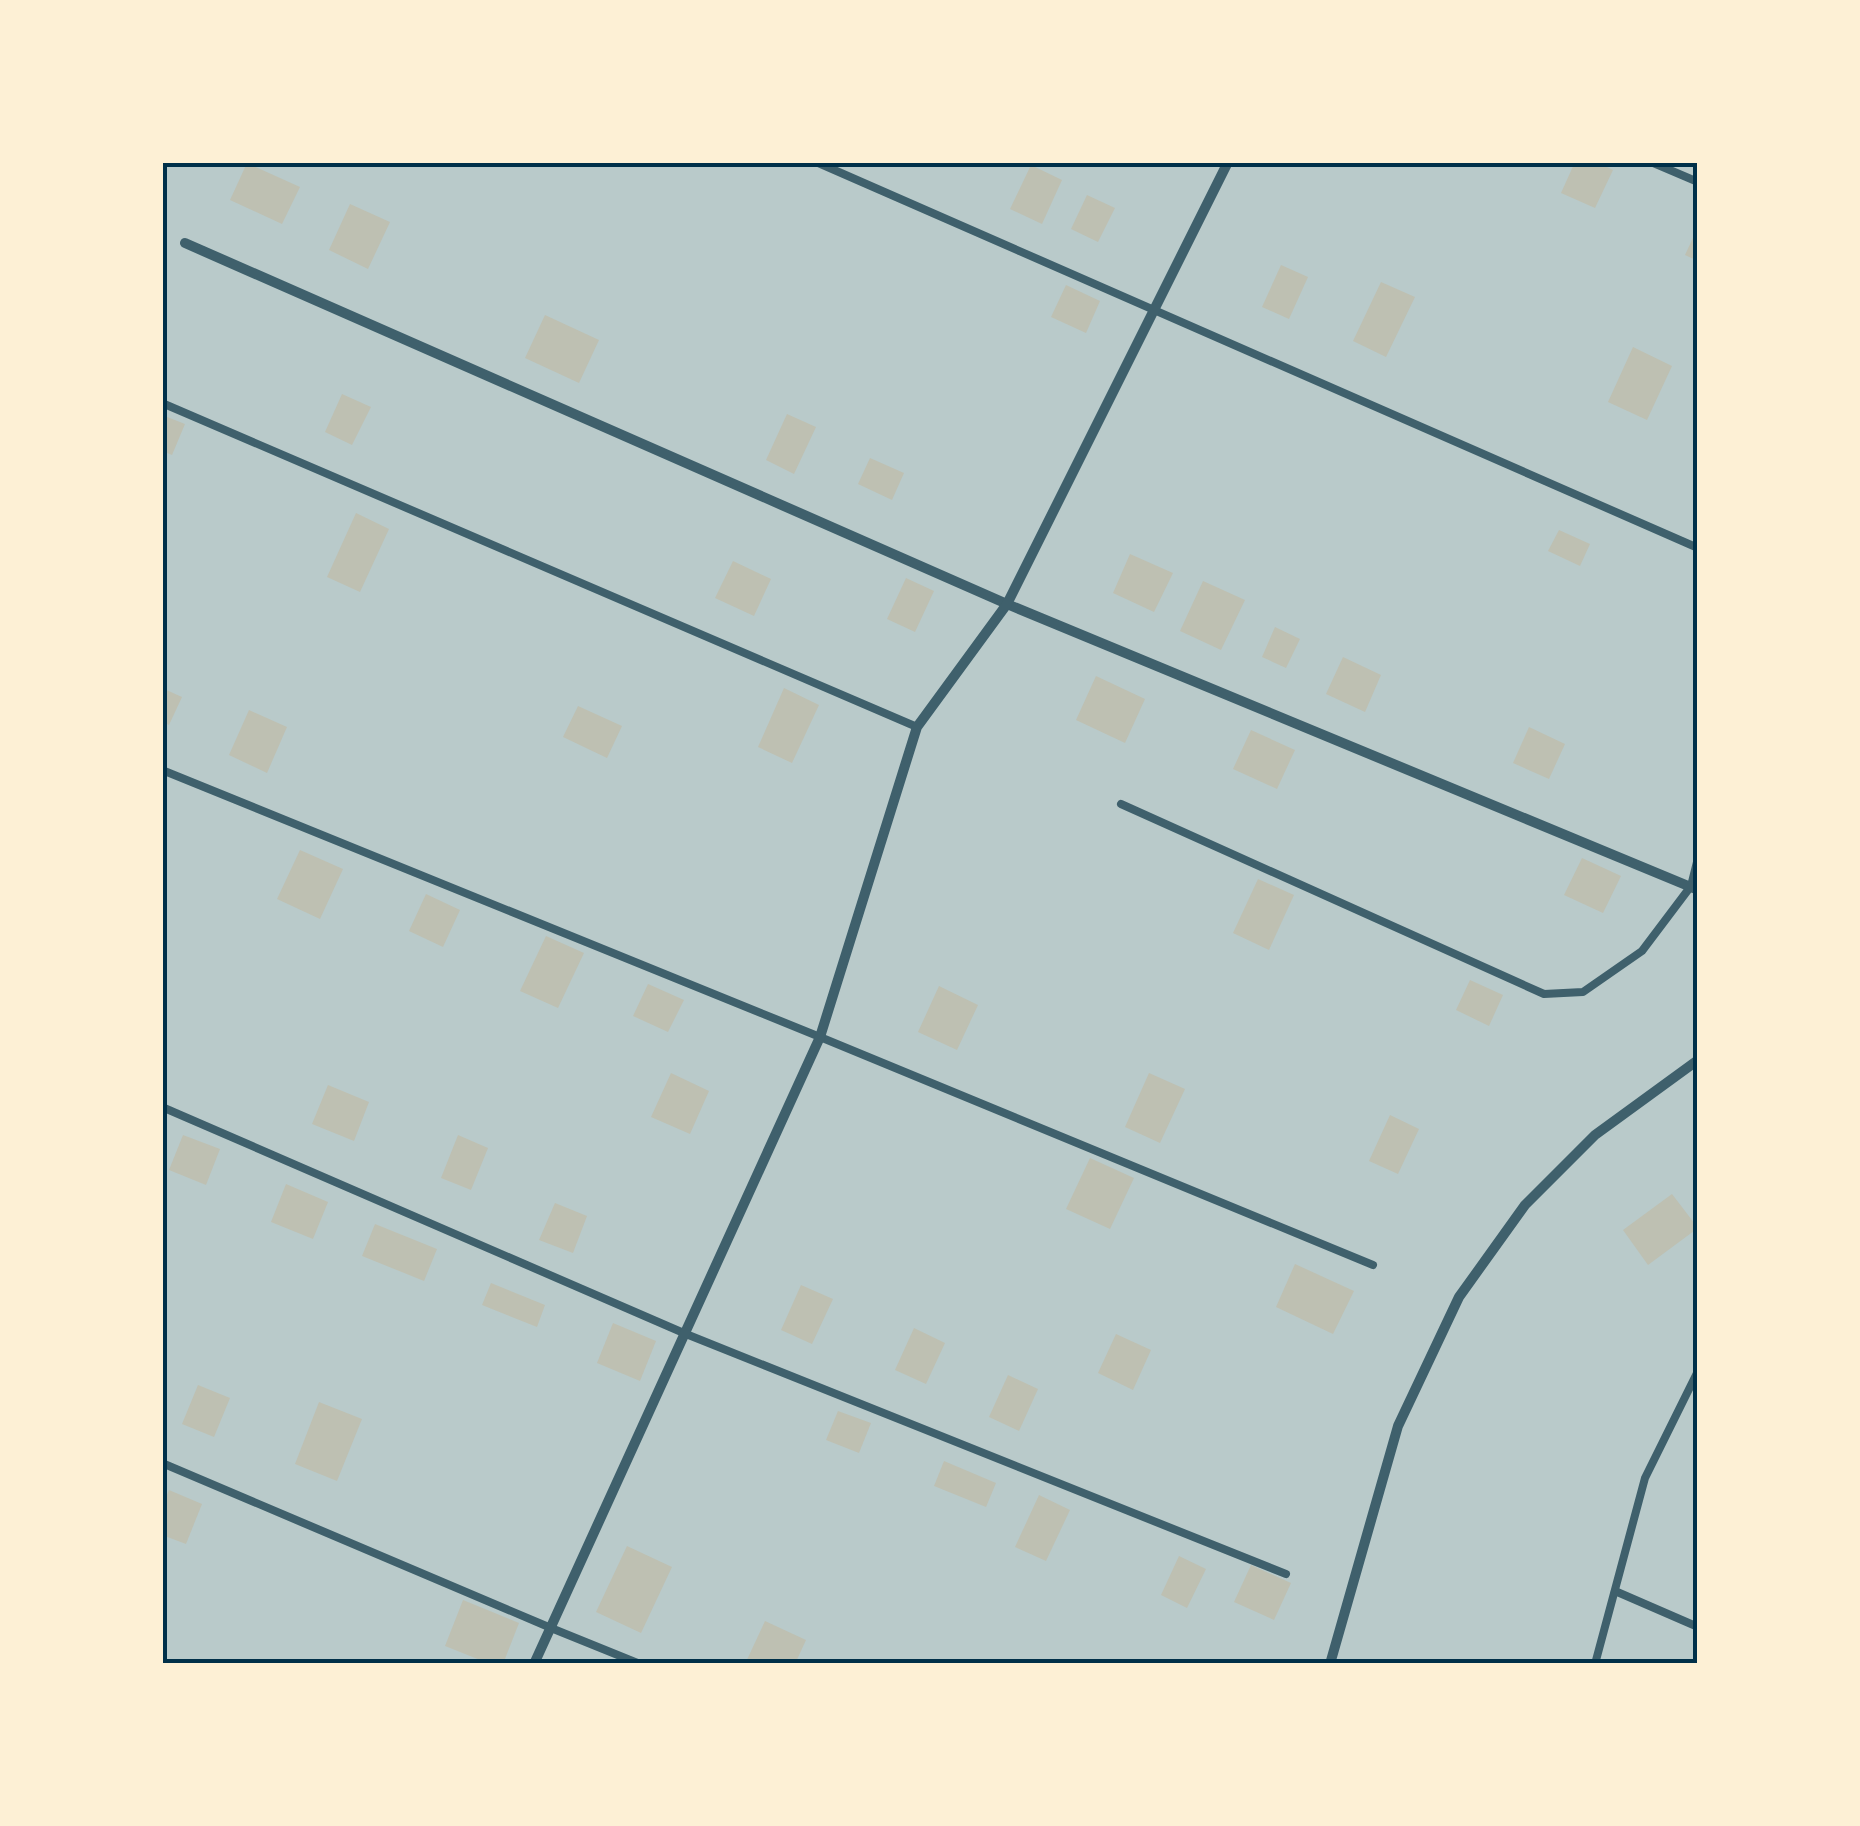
<svg xmlns="http://www.w3.org/2000/svg" width="1860" height="1826" viewBox="0 0 1860 1826" font-family="'Alegreya Sans',sans-serif">
<rect width="100%" height="100%" fill="#fdf0d5"/>
<rect fill="#b9caca" x="163" y="163" width="1534" height="1500"/>
<g fill="#bec0b2">
<path d="M1575 162H1597L1613 170 1595 208 1561 193Z"/>
<path d="M247 163 300 187 282 224 230 200Z"/>
<path d="M1031 165 1062 180 1042 224 1010 209Z"/>
<path d="M1087 195 1115 208 1098 242 1071 229Z"/>
<path d="M350 204 390 222 368 269 329 250Z"/>
<path d="M1698 227V261L1685 255Z"/>
<path d="M1281 265 1308 277 1289 319 1262 307Z"/>
<path d="M1381 282 1415 297 1386 357 1353 341Z"/>
<path d="M1066 285 1100 301 1086 333 1051 317Z"/>
<path d="M545 315 599 340 579 383 525 358Z"/>
<path d="M1633 347 1672 366 1647 420 1608 402Z"/>
<path d="M342 394 371 407 352 445 325 432Z"/>
<path d="M787 414 816 427 794 474 766 460Z"/>
<path d="M162 415 185 424 172 455 162 451Z"/>
<path d="M870 458 904 473 892 500 858 484Z"/>
<path d="M356 513 389 529 360 592 327 577Z"/>
<path d="M1559 530 1590 544 1580 566 1548 551Z"/>
<path d="M1130 554 1173 573 1154 612 1113 593Z"/>
<path d="M733 561 771 579 754 616 715 598Z"/>
<path d="M906 578 934 591 915 632 887 619Z"/>
<path d="M1203 581 1245 600 1221 650 1180 631Z"/>
<path d="M1275 627 1300 639 1286 668 1262 657Z"/>
<path d="M1343 657 1381 675 1365 712 1326 694Z"/>
<path d="M1096 676 1145 699 1125 743 1076 720Z"/>
<path d="M162 688 182 697 169 725 162 722Z"/>
<path d="M784 688 819 705 792 763 758 747Z"/>
<path d="M578 706 622 726 607 758 563 737Z"/>
<path d="M249 710 287 727 267 773 229 755Z"/>
<path d="M1529 727 1565 744 1549 779 1513 763Z"/>
<path d="M1251 730 1295 750 1277 789 1233 769Z"/>
<path d="M300 850 343 869 320 919 277 899Z"/>
<path d="M1582 858 1621 876 1603 913 1564 895Z"/>
<path d="M1258 879 1294 895 1269 950 1233 933Z"/>
<path d="M426 894 460 910 443 947 409 931Z"/>
<path d="M546 936 584 953 558 1008 520 991Z"/>
<path d="M1470 980 1503 995 1489 1026 1456 1010Z"/>
<path d="M648 984 684 1000 668 1032 633 1016Z"/>
<path d="M939 986 978 1005 957 1050 918 1032Z"/>
<path d="M671 1073 709 1091 690 1134 651 1117Z"/>
<path d="M1149 1073 1185 1089 1160 1143 1125 1127Z"/>
<path d="M328 1085 369 1102 354 1141 312 1124Z"/>
<path d="M1390 1115 1419 1129 1398 1174 1369 1161Z"/>
<path d="M183 1135 220 1149 206 1185 169 1170Z"/>
<path d="M458 1135 488 1148 471 1190 441 1178Z"/>
<path d="M1090 1158 1134 1178 1110 1229 1066 1209Z"/>
<path d="M286 1184 328 1202 313 1239 271 1222Z"/>
<path d="M1672 1194 1698 1228 1648 1265 1623 1230Z"/>
<path d="M555 1203 587 1216 573 1253 539 1240Z"/>
<path d="M375 1224 437 1249 424 1281 362 1256Z"/>
<path d="M1295 1264 1354 1291 1333 1334 1276 1307Z"/>
<path d="M491 1283 545 1305 537 1327 482 1305Z"/>
<path d="M801 1285 833 1299 812 1344 781 1330Z"/>
<path d="M613 1323 656 1341 640 1381 597 1363Z"/>
<path d="M914 1328 945 1343 926 1384 895 1370Z"/>
<path d="M1116 1334 1151 1350 1133 1390 1098 1373Z"/>
<path d="M1008 1375 1038 1389 1019 1431 989 1417Z"/>
<path d="M198 1385 230 1398 214 1437 182 1424Z"/>
<path d="M319 1402 362 1419 337 1481 295 1464Z"/>
<path d="M838 1411 871 1423 859 1453 826 1440Z"/>
<path d="M944 1461 996 1483 986 1507 934 1486Z"/>
<path d="M169 1490 202 1504 186 1544 162 1535V1507Z"/>
<path d="M1039 1495 1070 1510 1046 1561 1015 1547Z"/>
<path d="M627 1546 672 1567 641 1633 596 1612Z"/>
<path d="M1179 1556 1206 1569 1187 1608 1161 1595Z"/>
<path d="M1251 1565 1291 1583 1274 1620 1234 1602Z"/>
<path d="M463 1600 519 1623 503 1664H490L445 1646Z"/>
<path d="M765 1621 806 1640 795 1664H745Z"/>
</g>
<g fill="none" stroke-linecap="round" stroke-linejoin="round">
<g stroke="#3f606c" stroke-width="8">
<path d="M816 162 1698 548"/>
<path d="M1651 162 1698 182"/>
<path d="M162 403 917 727"/>
<path d="M162 770 820 1037 1373 1265"/>
<path d="M1121 804 1544 994 1583 992 1642 951 1691 886 1698 858"/>
<path d="M162 1107 686 1334 1286 1574"/>
<path d="M162 1463 551 1628 640 1664"/>
<path d="M1615 1591 1698 1627"/>
<path d="M1595 1664 1645 1478 1698 1371"/>
</g>
<g stroke="#3f606c" stroke-width="10">
<path d="M185 243 1007 604 1698 890"/>
<path d="M534 1664 820 1037 917 727 1007 604 1228 162"/>
<path d="M1330 1664 1398 1426 1459 1297 1525 1205 1595 1135 1698 1060"/>
</g>
</g>
<rect width="1860" height="1826" fill="none" stroke="#fdf0d5" stroke-width="330"/>
<rect x="165" y="165" width="1530" height="1496" fill="none" stroke="#003049" stroke-width="4"/>
</svg>
